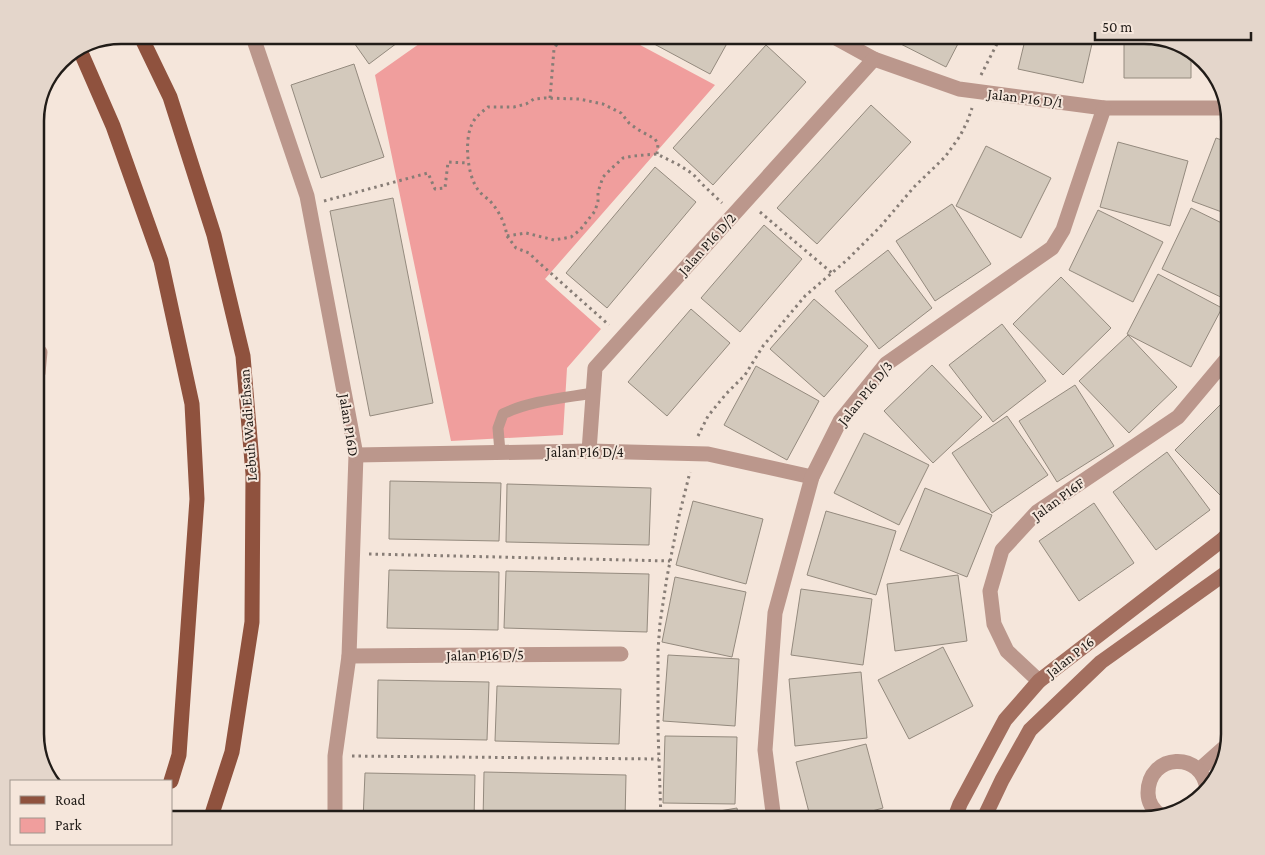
<svg xmlns="http://www.w3.org/2000/svg" width="1265" height="855" viewBox="0 0 1265 855" font-family="'Crimson Pro',serif">
<rect width="100%" height="100%" fill="#f5e6db"/>
<path fill="#f09e9d" d="M627 38 715 85 545 279 601 329 567 368 563 435 451 441 375 75 426 39Z"/>
<g fill="#d3c9bc" stroke="#948a7e">
<path d="M1094 35 1083 83 1018 69 1026 36Z"/>
<path d="M1124 35H1144L1191 49V78H1124Z"/>
<path d="M962 36 946 67 887 37Z"/>
<path d="M643 38H730L710 74Z"/>
<path d="M352 40H401L369 64Z"/>
<path d="M766 45 806 82 713 185 673 148Z"/>
<path d="M354 64 384 157 321 178 291 85Z"/>
<path d="M871 105 911 142 817 244 777 208Z"/>
<path d="M1216 138 1230 143V215L1192 201Z"/>
<path d="M1118 142 1188 161 1170 226 1100 207Z"/>
<path d="M986 146 1051 178 1021 238 956 206Z"/>
<path d="M655 167 696 202 607 308 566 273Z"/>
<path d="M393 198 433 403 370 416 330 211Z"/>
<path d="M952 204 991 264 935 301 896 241Z"/>
<path d="M1191 208 1230 227V293L1227 300 1162 269Z"/>
<path d="M1098 210 1163 242 1133 302 1069 270Z"/>
<path d="M764 225 802 259 740 332 701 298Z"/>
<path d="M888 250 932 308 879 349 835 291Z"/>
<path d="M1158 274 1222 308 1191 367 1127 334Z"/>
<path d="M1061 277 1111 328 1063 375 1013 324Z"/>
<path d="M814 299 868 346 824 397 770 349Z"/>
<path d="M691 309 730 343 667 416 628 382Z"/>
<path d="M1002 324 1046 381 993 422 949 365Z"/>
<path d="M1128 335 1177 387 1129 433 1079 381Z"/>
<path d="M932 365 982 417 933 463 884 411Z"/>
<path d="M756 366 819 401 787 460 724 425Z"/>
<path d="M1075 385 1114 446 1057 482 1019 421Z"/>
<path d="M1222 403 1230 411V497L1226 501 1175 450Z"/>
<path d="M1007 416 1048 475 992 513 952 453Z"/>
<path d="M864 433 929 465 899 525 834 493Z"/>
<path d="M1167 452 1210 510 1156 550 1113 492Z"/>
<path d="M390 481 501 483 499 541 389 539Z"/>
<path d="M507 484 651 488 649 545 506 542Z"/>
<path d="M925 488 992 515 967 577 900 550Z"/>
<path d="M693 501 763 519 746 584 676 565Z"/>
<path d="M1094 503 1134 563 1079 601 1039 541Z"/>
<path d="M826 511 896 531 876 595 807 575Z"/>
<path d="M389 570 499 572 498 630 387 628Z"/>
<path d="M506 571 649 574 647 632 504 628Z"/>
<path d="M958 575 967 641 895 651 887 584Z"/>
<path d="M675 577 746 592 732 657 662 642Z"/>
<path d="M801 589 872 599 863 665 791 655Z"/>
<path d="M943 647 973 706 909 739 878 680Z"/>
<path d="M668 655 739 659 735 726 663 721Z"/>
<path d="M861 672 867 738 795 746 789 679Z"/>
<path d="M378 680 489 682 487 740 377 738Z"/>
<path d="M497 686 621 689 619 744 495 741Z"/>
<path d="M665 736 737 737 735 804 663 803Z"/>
<path d="M866 744 883 808 839 820H811L796 762Z"/>
<path d="M484 772 626 775 625 820H483Z"/>
<path d="M365 773 475 775 474 820H363Z"/>
<path d="M737 808 739 820H666Z"/>
</g>
<g fill="none" stroke-linecap="round" stroke-linejoin="round">
<g stroke="#877d76" stroke-width="3" stroke-dasharray="2.5 4" stroke-linecap="butt">
<path d="M981 75 1001 36"/>
<path d="M550 98 554 49 560 39"/>
<path d="M657 154 658 144 655 139 637 129 629 123 621 113 603 104 579 99 544 98 534 99 526 104 514 107H488C482 112 475 117 472 124 464 140 467 177 479 191 482 195 487 198 490 201 499 211 505 223 507 236L526 233 554 240 571 237 580 230 595 211 598 201V192L603 177 612 168 623 158 633 156 657 154 679 165 693 174 702 184 722 203"/>
<path d="M324 201 428 173 435 189 445 188 448 162 468 163"/>
<path d="M760 212 832 273"/>
<path d="M507 236 516 248 529 253 536 260 609 325"/>
<path d="M698 436 708 416 726 394 745 375 763 346 805 296 847 260 880 227 914 187 945 157 960 136 968 120 972 108"/>
<path d="M369 554 670 561"/>
<path d="M352 756 659 759"/>
<path d="M661 820 658 730V650L660 623 667 577 679 516 690 472"/>
</g>
<g stroke="#bb978c" stroke-width="11">
<path d="M35 342 42 352 40 373 35 383"/>
<path d="M500 452 498 428 503 414C529 401 564 398 593 393"/>
</g>
<g stroke="#bb978c" stroke-width="15">
<path d="M834 37 874 59 959 89 1104 108H1227"/>
<path d="M254 40 307 196 356 455 349 656 335 756V820"/>
<path d="M589 451 595 368 874 59"/>
<path d="M356 455 589 451 708 454 812 477"/>
<path d="M349 656 621 654"/>
<path d="M1039 681 1007 651 994 624 990 591 1002 550 1037 512 1178 417 1230 355"/>
<path d="M1199 770 1227 745"/>
<path d="M1161 816C1153 810 1148 802 1148 793 1148 753 1203 750 1207 790"/>
<path d="M774 820 765 750 775 613 812 477 840 421 886 364 1052 248 1063 230 1104 108"/>
</g>
<g stroke="#a36f5f" stroke-width="15">
<path d="M954 820 960 804 1005 720 1039 681 1222 540 1230 532"/>
<path d="M983 820 1002 780 1030 730 1101 662 1230 570"/>
</g>
<g stroke="#8f523e" stroke-width="15">
<path d="M143 41 170 97 214 235 243 356 253 474 252 622 232 752 210 820"/>
<path d="M79 48 113 126 161 261 192 404 197 499 179 755 171 781"/>
</g>
</g>
<g text-anchor="middle" dominant-baseline="central" stroke-width="4" stroke-linejoin="round" paint-order="stroke">
<g font-size="15" fill="#211c18" stroke="#f5e6db">
<text transform="translate(1025 98) rotate(7)">Jalan P16 D/1</text>
<text transform="translate(707 244) rotate(-48)">Jalan P16 D/2</text>
<text transform="translate(865 393) rotate(-51)">Jalan P16 D/3</text>
<text transform="translate(248 425) rotate(-94)">Lebuh Wadi Ehsan</text>
<text transform="translate(349 425) rotate(81)">Jalan P16D</text>
<text x="585" y="452">Jalan P16 D/4</text>
<text transform="translate(1058 499) rotate(-36)">Jalan P16F</text>
<text transform="translate(485 655) rotate(-1)">Jalan P16 D/5</text>
<text transform="translate(1070 657) rotate(-38)">Jalan P 16</text>
</g>
</g>
<path d="M0 0H1265V855H0ZM121 44H1144A77 77 0 0 1 1221 121V734A77 77 0 0 1 1144 811H121A77 77 0 0 1 44 734V121A77 77 0 0 1 121 44Z" fill="#e4d6cb" fill-rule="evenodd"/>
<path fill="none" stroke="#211c18" stroke-width="2.5" d="M121 44H1144A77 77 0 0 1 1221 121V734A77 77 0 0 1 1144 811H121A77 77 0 0 1 44 734V121A77 77 0 0 1 121 44Z"/>
<rect x="10" y="780" width="162" height="65" fill="#f5e6db" stroke="#a0958d"/>
<rect x="20" y="796" width="25" height="8" fill="#8f523e" stroke="#a0958d"/>
<text x="55" y="805" font-size="15" fill="#211c18">Road</text>
<rect x="20" y="818" width="25" height="15" fill="#f09e9d" stroke="#a0958d"/>
<text x="55" y="830" font-size="15" fill="#211c18">Park</text>
<path d="M1095 32v8h156v-8" fill="none" stroke="#211c18" stroke-width="2.5"/>
<text x="1102" y="32" font-size="15" fill="#211c18" stroke="#f5e6db" stroke-width="4" paint-order="stroke">50 m</text>
</svg>
